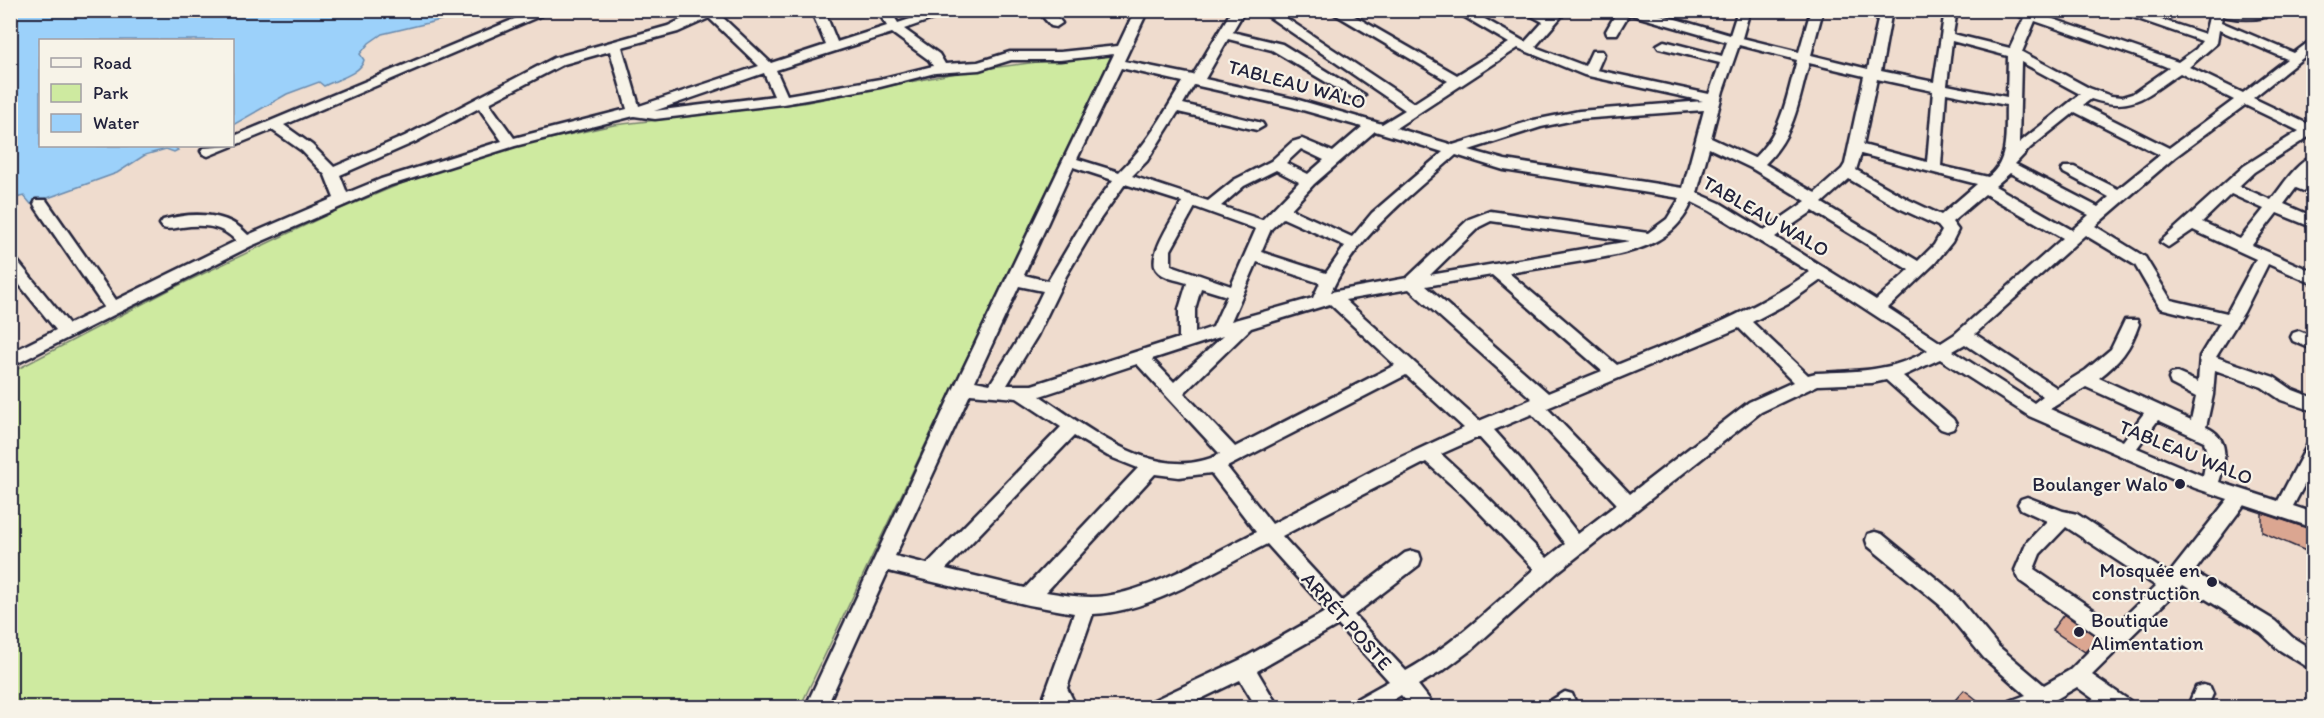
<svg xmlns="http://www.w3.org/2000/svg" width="2324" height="718" viewBox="0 0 2324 718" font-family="Itim,sans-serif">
<rect width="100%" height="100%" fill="#efdcce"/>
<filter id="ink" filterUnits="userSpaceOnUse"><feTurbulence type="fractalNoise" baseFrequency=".0167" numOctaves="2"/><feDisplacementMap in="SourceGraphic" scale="12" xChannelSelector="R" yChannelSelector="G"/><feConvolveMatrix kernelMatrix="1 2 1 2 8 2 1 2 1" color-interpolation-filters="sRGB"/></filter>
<g filter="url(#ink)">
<path fill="#ceeaa0" stroke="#78866e" stroke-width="1.5" d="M1111 56 800 707H11L10 373 173 288 331 213 410 180 517 146 614 125 803 103 961 72 1067 58Z"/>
<path fill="#9cd1fa" stroke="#6b8bae" stroke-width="1.5" d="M11 11H479L382 34 369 43 360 54 364 60C361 74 335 80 324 86L319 82 287 94 233 125 232 40H40V146H174L178 150 174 152 166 149 145 155 117 173 31 204 24 196 11 199Z"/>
<g fill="#dba691" stroke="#22223b" stroke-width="1.5">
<path d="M2262 513 2313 530V554L2262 532Z"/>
<path d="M2064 614 2098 638 2085 652 2052 630Z"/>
<path d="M1964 690 1971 695 1987 708H1948Z"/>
</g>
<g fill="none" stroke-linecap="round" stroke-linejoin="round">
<g stroke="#22223b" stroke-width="5">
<g id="street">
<path d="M536 10H554L284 125 312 145 334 167 405 136 554 58 668 26 701 10H723L719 14 771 63 826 45 811 10H824L837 42 887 26 877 10H890L898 23 938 10H959L904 29 939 54 945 64 978 62 1010 52H1060L1118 46 1135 10H1148L1124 61 1193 75 1232 10H1245L1232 32 1282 44 1365 95 1358 99 1353 98 1272 50 1228 39 1205 79 1295 99 1382 124 1405 110 1259 10H1274L1414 103 1448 81 1328 10H1344L1457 75 1509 43 1453 10H1469L1525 42 1543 22 1521 10H1539L1549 15 1554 10H1567L1535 47 1585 66 1592 51H1602L1604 54 1597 70 1709 94 1720 63 1659 48 1657 45 1664 41 1722 56 1727 42 1629 14 1617 34H1607L1606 31 1618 10H1645L1730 35 1738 10H1750L1742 38 1799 52 1811 10H1823L1811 55 1868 69 1880 10H1892L1881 71 1934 82 1945 10H1957L1953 34 2010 48 2024 18 2007 10H2027L2178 62 2196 49 2202 41 2112 10H2132L2205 34 2210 13 2206 10H2270L2265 17C2251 20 2236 19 2222 16L2221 22 2294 53 2314 38V49L2253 98 2314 127V137L2310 136 2254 172 2239 186 2271 200C2282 187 2296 162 2314 156V170L2304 180 2314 184V195L2296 188 2284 204 2314 217V228L2277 213 2252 245 2314 272V284L2268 264 2244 312 2216 357 2274 377 2293 390 2314 398V411L2281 400 2262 387 2215 370 2213 395 2206 427C2230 437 2226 461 2219 482L2278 501 2308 444 2314 442V467L2293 506 2314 513V528L2244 505 2194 572 2275 621 2292 637 2314 651V671L2278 649 2261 633 2183 585 2092 675 2130 701 2133 708H2106L2077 687 2041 708H2007L2010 701 2026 695 1984 658 1940 605 1868 546 1866 540 1868 534 1875 532 1882 534 1954 593 1998 646 2044 685 2070 670 2102 638 2020 581 2015 570 2027 542 2047 521 2021 509 2018 504 2021 499 2027 497 2063 511 2077 514 2169 574 2228 499 2195 488 2029 416 1940 359 1903 376 1953 419 1956 424 1953 429 1947 431 1941 429 1886 380 1872 383 1818 385 1761 412 1559 571 1472 649 1444 670 1418 685 1436 708H1412L1401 695 1380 708H1350L1353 701 1389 681 1338 625 1257 671 1279 708H1257L1240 680 1182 708H1149L1152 701 1244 658 1327 611 1267 544C1214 570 1153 612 1093 614L1067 688 1077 708H1040L1074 613 1029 605 888 571 826 708H805L955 386 1114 54 1060 60H1011L979 70 935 73 880 87 783 104 655 119 634 116 515 146 391 185 251 246 10 367V353L56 330 10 273V257L15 258 69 324 104 307 36 208 34 204 36 200H46L116 300 236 241C222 225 202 224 182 227 175 228 169 230 163 228L160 224 163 220C191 212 227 211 248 235L334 198 325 175 302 151 272 130 208 156 203 154 201 151 203 148 232 146V137ZM709 18 759 66 639 106 622 47 678 32ZM2035 21 2162 65 2169 68 2132 94 2122 97 2111 96 2089 88 2022 52ZM2219 30 2287 59 2243 93 2189 67 2217 43ZM892 33 929 60 933 66 880 79 787 95 776 70ZM1952 41 2008 56 2007 97 1947 85ZM1739 45 1797 60C1786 98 1783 130 1754 158L1711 138 1723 91ZM1518 48 1584 75 1703 101 1579 111 1534 120 1453 145 1396 128ZM610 51 627 109 514 138 489 103 564 64ZM2021 62 2080 94 2019 143ZM1809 63 1864 76 1845 164 1842 169 1815 193 1765 164C1795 134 1798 103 1809 63ZM1121 68 1183 82C1164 113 1147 145 1119 172L1077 159ZM764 73 774 96 654 111 660 109ZM2180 73 2234 100 2169 148 2083 105 2091 99C2133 113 2147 95 2180 73ZM1877 79 1933 91 1927 162 1863 145ZM1194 85 1292 107 1362 127 1333 152 1302 139 1292 142 1271 161 1234 180 1208 201 1132 176 1147 161 1178 112 1257 130 1264 126 1262 123 1183 104ZM1946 93 2006 105C2005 131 2010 161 1988 177L1941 166ZM2245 105 2299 131 2244 166 2160 242 2168 247 2193 230 2256 259 2227 313 2171 300 2145 257 2095 226 2175 157ZM479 108 502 141 381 179 347 193 340 175 415 142ZM1704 110 1683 188 1505 160 1469 150 1541 127 1579 119ZM2075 112 2160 155 2118 189 2074 167H2064L2062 170 2064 173 2109 197 2098 207 2015 164 2030 148ZM1375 131 1443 152 1372 213 1352 237 1291 209 1314 184ZM1709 148 1751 168 1806 201 1764 230 1720 203 1697 193ZM1301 149 1324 160 1308 174 1286 163ZM1861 154 1977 184 1941 215 1909 200 1856 170ZM1456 155 1504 170 1680 198 1667 219 1648 233 1490 211 1469 219 1407 278 1331 292C1357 235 1410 196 1456 155ZM1073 167 1113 180 1087 215 1048 281 1024 275ZM1276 170 1299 182 1262 220 1221 206 1244 186ZM2010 173 2089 215 2072 230 1995 186ZM1849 179 1899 208 1938 226 1942 231 1934 245 1918 261 1822 203ZM1125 184 1182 202C1175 216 1146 256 1157 270 1163 278 1178 280 1187 283L1179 309V338L1032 385H1007L1037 336 1066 276 1098 222ZM1985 194 2063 238 1955 334 1941 343 1888 308 1935 263 1952 242 1958 230 1952 222ZM2231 194 2264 209 2240 239 2202 222ZM1692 202 1710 211 1810 272C1750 314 1684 338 1617 365L1509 273C1534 269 1558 265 1583 261 1627 253 1672 248 1692 202ZM1195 207 1256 229 1231 286 1171 265V250ZM1813 211 1909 270 1876 300 1775 237ZM1283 218 1345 246 1326 273 1261 252 1271 229ZM1491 221 1630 241 1430 275 1479 227ZM2085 235 2135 265 2160 308 2220 323 2200 356 2198 382 2177 373 2171 374 2169 379 2171 384 2196 397 2191 420 2099 378C2119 363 2131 348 2139 324L2137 320H2125L2111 349 2086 370 2057 388 1975 334ZM1257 262 1320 283 1313 298 1231 321ZM1492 275 1602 371 1548 393 1426 286ZM1821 280 1928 350C1893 372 1856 371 1816 373L1808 375 1752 322 1790 302ZM1019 286 1043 291 1024 330 990 384 975 381ZM1201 288 1227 296 1213 327 1195 333V309ZM1409 289 1532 399 1479 421 1345 300ZM1330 304 1395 365 1235 447 1184 393 1251 328ZM1739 328 1793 382 1749 402 1630 494 1547 408ZM1223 336 1174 382 1152 359ZM1965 344 2043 396 2034 403 2031 401 1953 351ZM1137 364 1220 454C1158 486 1089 428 1040 396ZM1406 375 1464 428 1376 469 1272 524 1227 467ZM2086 387 2144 413 2123 441 2050 409ZM970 394 1017 398 1061 427 927 564 895 556ZM1532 414 1617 504 1578 534 1521 460 1494 430ZM2158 420 2204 441 2207 454 2203 476 2137 448ZM1074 436 1108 456 1138 468 1025 588 946 569ZM1479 437 1509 470 1565 544 1547 558 1476 486 1441 454ZM1426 462 1464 496 1534 569C1493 606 1454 644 1406 671L1354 615 1419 565 1421 559 1419 553 1412 551 1405 553 1342 601 1282 536ZM1211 473 1256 532C1209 555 1159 588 1106 596 1086 599 1066 595 1046 592L1155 474 1179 477ZM2066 527 2156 586 2116 625 2034 569 2040 554Z"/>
<path d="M1037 10H1051L1062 23 1056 27 1051 26Z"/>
<path d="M2299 331 2314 337V350L2293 341 2291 337 2293 333Z"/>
<path d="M2203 685 2210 687 2213 694 2207 708H2187L2196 687Z"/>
<path d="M1565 692 1572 694 1575 701 1572 708H1547L1550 701Z"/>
</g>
</g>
<use href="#street" fill="#f7f3e8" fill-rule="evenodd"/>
</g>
</g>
<g fill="#22223b" stroke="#f7f3e8" stroke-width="2">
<circle cx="2180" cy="484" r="6"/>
<circle cx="2212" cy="582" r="6"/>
<circle cx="2079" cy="632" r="6"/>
</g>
<g text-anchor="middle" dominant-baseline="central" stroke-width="4.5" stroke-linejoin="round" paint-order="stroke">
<g font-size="20" fill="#22223b" stroke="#f7f3e8">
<text transform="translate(1297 84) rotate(15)">TABLEAU WALO</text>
<text transform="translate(1766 216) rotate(30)">TABLEAU WALO</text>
<text transform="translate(2186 452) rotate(22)">TABLEAU WALO</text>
<text transform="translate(1347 621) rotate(48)">ARRÉT POSTE</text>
</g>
<g font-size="20" fill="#22223b" stroke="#f7f3e8" text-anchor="end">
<text x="2168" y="484">Boulanger Walo</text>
<text x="2200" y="570">Mosquée en<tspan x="2200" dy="23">construction</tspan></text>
<text x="2091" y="620" text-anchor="start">Boutique<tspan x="2091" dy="23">Alimentation</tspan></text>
</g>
</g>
<rect width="2324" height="718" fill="none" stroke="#f7f3e8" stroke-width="36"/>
<rect x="18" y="18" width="2288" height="682" fill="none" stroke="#22223b" stroke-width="2" filter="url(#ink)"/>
<rect x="39" y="39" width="195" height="108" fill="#f7f3e8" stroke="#a29fa3" stroke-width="1.5"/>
<rect x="51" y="58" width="30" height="9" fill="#f7f3e8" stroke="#a29fa3" stroke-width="1.5"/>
<text x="93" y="69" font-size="18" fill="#22223b">Road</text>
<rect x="51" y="84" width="30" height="18" fill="#ceeaa0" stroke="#a29fa3" stroke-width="1.5"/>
<text x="93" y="99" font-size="18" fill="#22223b">Park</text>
<rect x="51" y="114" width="30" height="18" fill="#9cd1fa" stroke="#a29fa3" stroke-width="1.5"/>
<text x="93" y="129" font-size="18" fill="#22223b">Water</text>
</svg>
